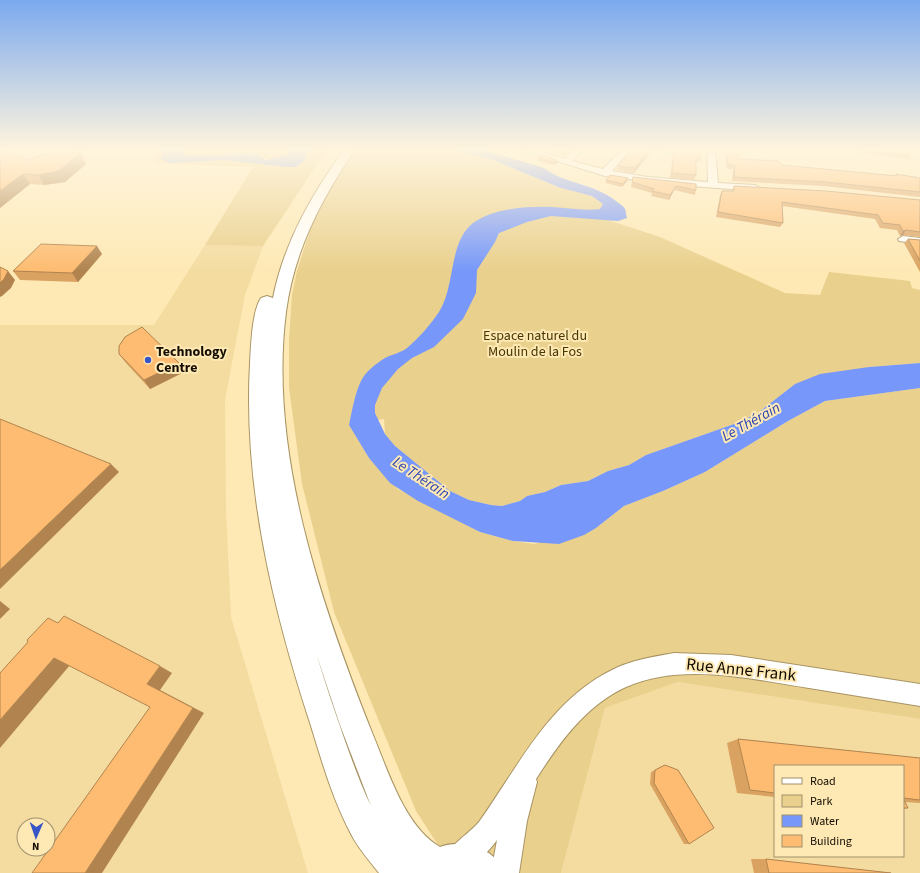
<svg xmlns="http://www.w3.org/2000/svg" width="920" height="873" viewBox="0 0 920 873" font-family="'Source Sans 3',sans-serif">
<rect width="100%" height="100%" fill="#fee9b5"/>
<g fill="#f4dca1" fill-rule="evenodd">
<path d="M205 245 263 246 245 295 225 400 226 510 231 617 308 873H0V325H154ZM24 825H48V849H24Z"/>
<path d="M678 682 920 719V873H561L605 708ZM775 766H903V856H775Z"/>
</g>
<g fill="#ead08d">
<path d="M155 148H162L163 154 169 163 225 160 287 167 299 165 306 159 305 153 315 148H331L314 169 263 246 205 245 253 167 157 163Z"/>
<path d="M187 148H289V152C281 157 272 160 262 159L260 156 246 154 187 156 184 153Z"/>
<path d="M357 148H448L493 160 561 188 592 196 603 204 600 209 591 210 608 220 660 237 785 293 820 295 829 272 910 281 912 288 920 290V363L869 367 795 384 758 413 737 423 646 455 629 465 608 471 588 481 561 485 545 492 527 496 520 501 502 506 491 505 469 500 450 491 395 446 385 434 384 419 349 424 369 458 398 489 480 532 513 541 534 544 596 528 624 506 663 491 705 472 788 421 825 401 920 388V719L678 682 605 708 561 873H456L416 811 334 612 302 484 289 388V339L292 295 297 271 313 221 335 178Z"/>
</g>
<g fill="#7798fa">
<path d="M162 148H187L184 153 187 156 246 154 258 155 265 160 279 157 288 154 289 148H315L305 153 306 159 296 167H287L225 160 169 163 160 158 164 153Z"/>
<path d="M448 148H477L544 168C565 184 593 183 616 201 618 203 624 206 625 209 626 211 626 216 627 218L618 221 551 216 527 222 499 233 495 242 477 270 476 293 463 319 434 347 412 358 398 369 382 388 375 405V413L385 434 395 446 450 491 469 500 491 505 502 506 520 501 527 496 545 492 561 485 588 481 608 471 629 465 646 455 737 423 758 413 795 384 820 374 869 367 920 363V388L825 401 788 421 705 472 663 491 624 506 596 528 584 535 559 544 513 541 480 532 418 501 390 483 369 458 349 425C352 411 355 393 361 381 365 372 377 363 385 358 392 354 401 353 407 348 418 339 431 324 439 312 456 285 448 243 473 223 493 208 528 206 552 207 568 208 584 211 600 209L603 204 592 196 561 188 493 160Z"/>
</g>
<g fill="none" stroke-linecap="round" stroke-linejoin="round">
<g stroke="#a89463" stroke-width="2">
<g id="minor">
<path d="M515 148H530L564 159 576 148H585L572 161 603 169 623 148H632L612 171 648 177 708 182 707 148H715L718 183 755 185 760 188 755 191 666 184 605 176Z"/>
<path d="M655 148H671L675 151 671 154Z"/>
<path d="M903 236 920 238V244L899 241 898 239Z"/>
<path d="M674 653 731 655 920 684V706C883 700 846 694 809 688 751 679 682 662 626 687 586 705 559 743 536 779L537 782 527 821 519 873H491L497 840C488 853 474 865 459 871L449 868 446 858C452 842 468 835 479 822 518 767 549 701 612 670 631 660 653 657 674 653Z"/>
</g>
</g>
<g stroke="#a89463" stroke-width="2">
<path id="major" d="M345 148H356C321 199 294 251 286 312 268 452 322 607 373 735 388 771 405 827 440 847 457 840 486 845 497 861 499 865 501 869 502 873H379C369 860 358 848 351 834 333 800 322 762 311 726 273 610 243 486 250 363 251 346 252 311 261 298L267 296 273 298C284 242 312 194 345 148ZM316 653 340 725 371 806C361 786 353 763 345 741 335 712 325 683 316 653Z"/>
</g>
<use href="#minor" fill="#fff" fill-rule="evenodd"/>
<use href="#major" fill="#fff" fill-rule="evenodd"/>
</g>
<g fill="#daa261">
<path d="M82 148 83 159 86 164 65 182 44 185 30 184 0 208V152L27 160 55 153Z"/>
<path d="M550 148H573L564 156 550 152Z"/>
<path d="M633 148H654L634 173 617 170 618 166Z"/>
<path d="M674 148H701V157L699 162 696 161V175L694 180 670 178 673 155 675 149Z"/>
<path d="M724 148H737L739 159 782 165 895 176 896 174 920 178V197L824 186 732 181 733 169H727Z"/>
<path d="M856 148H906L910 156 908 159 860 153Z"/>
<path d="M538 158 557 163 554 165 538 161Z"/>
<path d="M633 177 696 190 695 195 674 190 669 200 651 196 652 193 631 187Z"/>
<path d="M628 178 627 181 622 187 606 183V180Z"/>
<path d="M734 186 920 200V237L903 235 900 236 897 230 880 228 875 219 782 206 783 223 780 227 716 217 720 195 722 191H732Z"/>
<path d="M908 239 920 240V272L904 243Z"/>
<path d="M102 254 78 282 20 280 13 271Z"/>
<path d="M119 354 184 372 150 389 126 363Z"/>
<path d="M738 739 920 758V803L905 802 908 808 903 809V766H775V797L737 793 727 743Z"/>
<path d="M665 765 689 844H684L650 784 651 772Z"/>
<path d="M751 859H766L891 873H754Z"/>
</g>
<g fill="#b1844f">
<path d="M77 148H82L83 159 86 164 65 182 44 185 38 175 78 153Z"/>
<path d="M568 148H573L564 156 565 151Z"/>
<path d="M652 148H654L634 173 635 168Z"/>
<path d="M557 160V163L554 165V162Z"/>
<path d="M23 174 30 184 0 208V191Z"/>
<path d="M628 178 627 181 622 187 623 184Z"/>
<path d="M676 186 669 200 670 195Z"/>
<path d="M906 230 903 235 900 236 903 231Z"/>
<path d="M97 246 102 254 78 282 72 273Z"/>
<path d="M8 271 15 280 11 288 2 296 0 297V283Z"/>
<path d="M179 363 184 372 150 389 144 380Z"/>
<path d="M111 464 119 472 0 589V570Z"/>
<path d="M0 601 10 609 0 619Z"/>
<path d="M54 658 70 665 0 748V720Z"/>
<path d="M160 666 172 673 160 690 204 713 102 873H85L193 708 147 684Z"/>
</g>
<g fill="#fdbc71" stroke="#b1844f">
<path d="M61 148H77L78 153H80L59 171 38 175 23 174 0 191V152L6 151 20 154 27 160 44 154 55 153Z"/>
<path d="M556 148H568L565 151Z"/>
<path d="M633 148H652L635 168 618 166Z"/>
<path d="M676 148H701V157H696V175L672 173 674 150Z"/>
<path d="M726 148H737L739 159 779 161 782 165 897 176 896 174 920 178V192L826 182 734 177 735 165 728 164Z"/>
<path d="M861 148H906L910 156 862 150Z"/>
<path d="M542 155 557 160 554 162 538 158Z"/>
<path d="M610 175 628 178 623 184 606 180Z"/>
<path d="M633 177 696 184V190L676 186 670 195 652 191 654 189 632 182Z"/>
<path d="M734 186 826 191 920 200V232L906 230 903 231 900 225 883 223 878 215 782 202 783 223 718 212 722 191H734Z"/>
<path d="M908 239 920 240V261Z"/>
<path d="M41 244 97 246 72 273 13 271Z"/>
<path d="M0 267 8 271 4 279 0 283Z"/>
<path d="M142 327 179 363 144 380 119 354V346L125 337Z"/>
<path d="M0 419 111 464 0 570Z"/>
<path d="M64 616 160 666 147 684 193 708 85 873H32L150 707 54 658 0 720V673L28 642 27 640 48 618 58 623Z"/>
<path d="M738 739 920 758V800L903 798 908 808H903V766H775V793L750 790Z"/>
<path d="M665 765 678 770 714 828 689 844 654 783 655 770Z"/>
<path d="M766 859 891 873H769Z"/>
</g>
<linearGradient id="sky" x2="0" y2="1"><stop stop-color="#7ba9ef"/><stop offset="0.55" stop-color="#fff5de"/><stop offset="1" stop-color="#fff5de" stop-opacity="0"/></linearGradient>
<rect width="920" height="271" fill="url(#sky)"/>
<circle fill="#3855c7" stroke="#fee9b5" stroke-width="1.5" cx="148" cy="360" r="4"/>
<g text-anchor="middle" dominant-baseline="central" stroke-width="4" stroke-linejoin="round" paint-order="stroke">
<g font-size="14" fill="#473600" stroke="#fee9b5">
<text x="535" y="336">Espace naturel du<tspan x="535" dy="16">Moulin de la Fos</tspan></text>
</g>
<g font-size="14" font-weight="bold" fill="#130c00" stroke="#fee9b5" text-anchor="start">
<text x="156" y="352">Technology<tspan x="156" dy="16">Centre</tspan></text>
</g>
<g font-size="15" font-style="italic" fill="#2c44b3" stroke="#fee9b5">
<text transform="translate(751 422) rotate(-29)">Le Thérain</text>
<text transform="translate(421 478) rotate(33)">Le Thérain</text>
</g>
<g font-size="17" fill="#130c00" stroke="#fee9b5">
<text transform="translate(741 670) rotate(6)">Rue Anne Frank</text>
</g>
</g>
<rect x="774" y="765" width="130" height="92" fill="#fee9b5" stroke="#a0916d"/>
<rect x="782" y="778" width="20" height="6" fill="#ffffff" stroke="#a0916d"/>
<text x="810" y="785" font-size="12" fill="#130c00">Road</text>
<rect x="782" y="795" width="20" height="12" fill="#ead08d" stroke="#a0916d"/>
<text x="810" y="805" font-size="12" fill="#130c00">Park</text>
<rect x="782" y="815" width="20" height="12" fill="#7798fa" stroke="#a0916d"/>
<text x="810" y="825" font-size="12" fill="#130c00">Water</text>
<rect x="782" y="835" width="20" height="12" fill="#fdbc71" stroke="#a0916d"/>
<text x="810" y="845" font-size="12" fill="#130c00">Building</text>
<g transform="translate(36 837) rotate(182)"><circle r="19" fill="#fee9b5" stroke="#a0916d"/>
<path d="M0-3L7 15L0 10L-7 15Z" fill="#3855c7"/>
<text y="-6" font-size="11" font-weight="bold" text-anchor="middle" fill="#130c00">N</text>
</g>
</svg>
